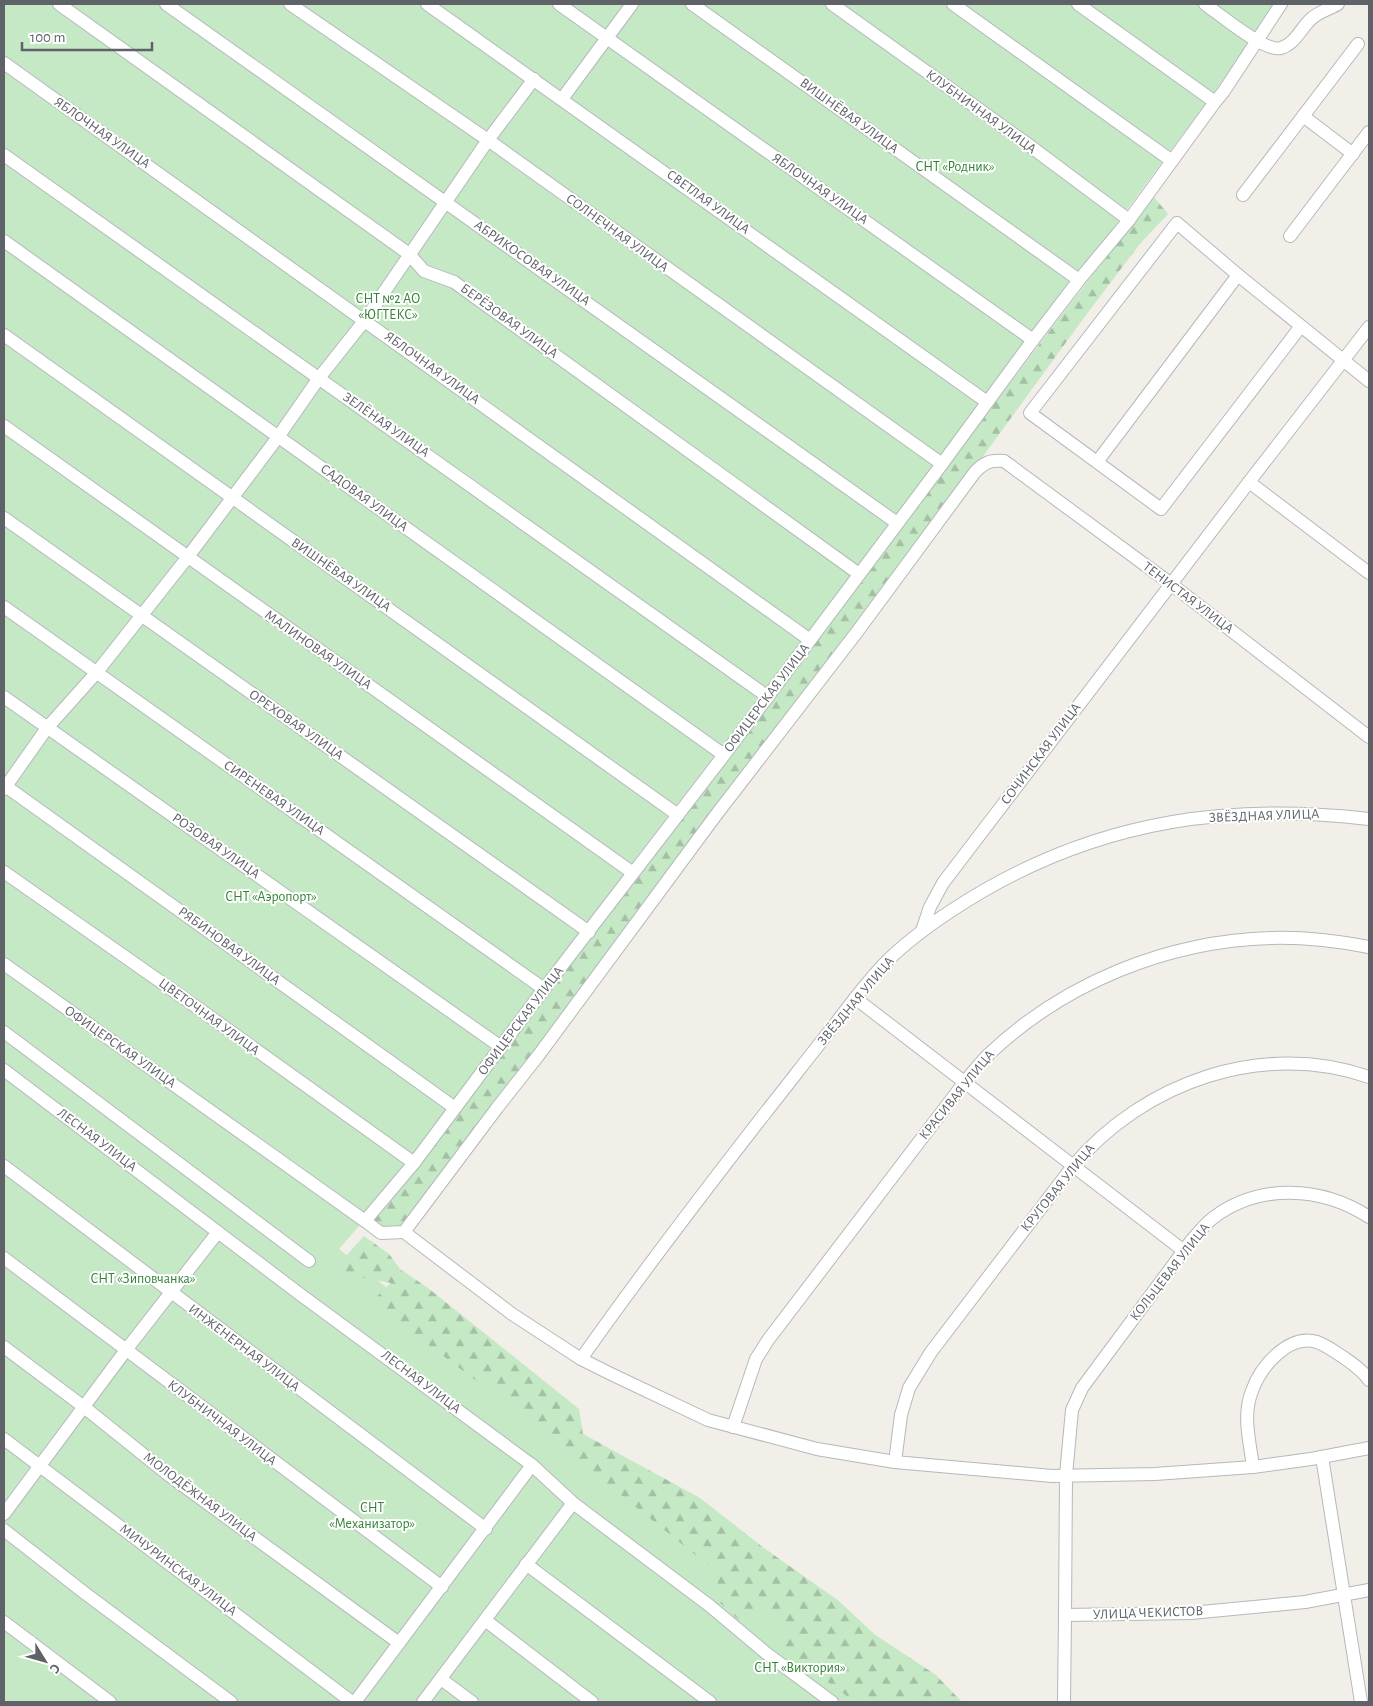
<svg xmlns="http://www.w3.org/2000/svg" width="1373" height="1706" viewBox="0 0 1373 1706" font-family="'Alegreya Sans',sans-serif">
<defs>
<pattern id="forest-firs" width="22" height="20" patternUnits="userSpaceOnUse" patternTransform="scale(1.25)"><rect width="22" height="20" fill="#c5e8c5"/><path d="M5 1l3.5 6h-7zM16 11l3.5 6h-7z" fill="#a3c0a4"/></pattern>
</defs>
<rect width="100%" height="100%" fill="#f1efe8"/>
<path fill="#c5e8c5" d="M4 4H1279L1009 369 984 406 635 859 414 1163 339 1249 896 1702H4Z"/>
<g fill="url(#forest-firs)">
<path d="M1154 197 1168 214 1139 245 1083 319 976 466 827 660 397 1236 371 1223 496 1062 1070 304Z"/>
<path d="M364 1236 389 1254 400 1269 428 1288 579 1409 583 1434 700 1498 764 1548 839 1601 874 1634 936 1675 962 1702H855L787 1652 775 1619 761 1607 745 1626 717 1600 718 1573 506 1403 371 1302 391 1283 363 1278 335 1268Z"/>
</g>
<g fill="none" stroke-linecap="round" stroke-linejoin="round">
<g stroke="#b5b8bc" stroke-width="14">
<g id="minor">
<path d="M59 4 409 254 424 271 454 282 859 574"/>
<path d="M166 4 897 523"/>
<path d="M290 4 488 140 942 464"/>
<path d="M427 4 987 402"/>
<path d="M559 4 1033 340"/>
<path d="M692 4 1079 280"/>
<path d="M832 4 1030 146 1129 220"/>
<path d="M953 4 1172 161"/>
<path d="M1078 4 1215 102"/>
<path d="M1205 4C1219 14 1266 53 1281 48 1295 44 1301 28 1311 19 1320 11 1330 9 1338 4"/>
<path d="M4 63 810 640"/>
<path d="M562 99 632 4"/>
<path d="M1303 116 1353 154"/>
<path d="M4 155 768 697"/>
<path d="M1243 195 1358 44"/>
<path d="M1290 236 1369 132"/>
<path d="M4 241 724 755"/>
<path d="M1301 326 1161 509 1030 413 1177 223 1238 275 1369 381"/>
<path d="M4 335 678 815"/>
<path d="M4 426 633 873"/>
<path d="M1097 462 1238 275"/>
<path d="M1249 482 1369 573"/>
<path d="M4 518 589 932"/>
<path d="M4 607 544 989"/>
<path d="M4 697 501 1047"/>
<path d="M4 785 455 1108"/>
<path d="M4 789 47 728 97 672 187 558 278 437 319 378 365 320 488 140 534 79"/>
<path d="M4 872 188 1001 414 1163"/>
<path d="M922 931 930 907 943 883 1249 482 1369 327"/>
<path d="M4 964 365 1221 414 1163 544 989 724 755 942 464 1033 340 1079 280 1129 220 1215 102 1224 91 1281 4"/>
<path d="M855 998 1184 1251"/>
<path d="M4 1032 309 1261"/>
<path d="M4 1070 301 1295 532 1465 573 1503 710 1606 766 1653 832 1702"/>
<path d="M4 1166 486 1529"/>
<path d="M1369 1217C1321 1186 1259 1183 1213 1218 1205 1224 1198 1233 1191 1241L1082 1388 1072 1410 1066 1475 1065 1615 1191 1613 1305 1602 1369 1590"/>
<path d="M365 1221 381 1233 404 1232 497 1108 538 1056 716 815 857 632 975 472C985 462 990 460 1004 461L1171 584 1369 737"/>
<path d="M404 1232 512 1314 581 1359 611 1374 708 1420 817 1449 895 1462 1052 1476 1155 1474 1253 1467 1311 1459 1369 1448"/>
<path d="M4 1258 442 1587"/>
<path d="M4 1347 84 1407 170 1476 399 1643"/>
<path d="M581 1359C640 1275 703 1193 766 1112 789 1083 812 1053 836 1023 852 1002 869 979 888 960 916 933 949 911 983 891 1106 820 1230 803 1369 819"/>
<path d="M733 1427 756 1359 768 1340 964 1083C972 1073 980 1063 989 1054 1064 983 1167 941 1271 938 1304 937 1337 941 1369 947"/>
<path d="M4 1439 352 1702"/>
<path d="M1322 1457 1361 1702"/>
<path d="M895 1462 901 1415 909 1388 931 1352 1073 1166C1144 1082 1263 1040 1369 1077"/>
<path d="M1253 1467C1250 1442 1242 1416 1252 1391 1260 1368 1288 1333 1317 1342 1326 1345 1335 1352 1343 1357 1353 1364 1362 1370 1369 1380"/>
<path d="M4 1514 126 1350 218 1232"/>
<path d="M4 1530 86 1594 231 1702"/>
<path d="M526 1564 710 1702"/>
<path d="M485 1620 592 1702"/>
<path d="M4 1622 110 1702"/>
<path d="M441 1679 472 1702"/>
<path d="M355 1702 532 1465"/>
<path d="M423 1702 573 1503"/>
<path d="M1064 1702 1065 1615"/>
</g>
</g>
<use href="#minor" stroke="#fff" stroke-width="12"/>
</g>
<g text-anchor="middle" dominant-baseline="central" stroke-width="4" stroke-linejoin="round" paint-order="stroke">
<g font-size="14" fill="#5f6368" stroke="#fff">
<text transform="translate(981 112) rotate(36)">КЛУБНИЧНАЯ УЛИЦА</text>
<text transform="translate(849 116) rotate(36)">ВИШНЁВАЯ УЛИЦА</text>
<text transform="translate(102 133) rotate(35)">ЯБЛОЧНАЯ УЛИЦА</text>
<text transform="translate(820 189) rotate(35)">ЯБЛОЧНАЯ УЛИЦА</text>
<text transform="translate(708 202) rotate(36)">СВЕТЛАЯ УЛИЦА</text>
<text transform="translate(617 233) rotate(36)">СОЛНЕЧНАЯ УЛИЦА</text>
<text transform="translate(532 263) rotate(35)">АБРИКОСОВАЯ УЛИЦА</text>
<text transform="translate(509 321) rotate(36)">БЕРЁЗОВАЯ УЛИЦА</text>
<text transform="translate(432 368) rotate(36)">ЯБЛОЧНАЯ УЛИЦА</text>
<text transform="translate(386 425) rotate(35)">ЗЕЛЁНАЯ УЛИЦА</text>
<text transform="translate(364 498) rotate(36)">САДОВАЯ УЛИЦА</text>
<text transform="translate(341 575) rotate(35)">ВИШНЁВАЯ УЛИЦА</text>
<text transform="translate(1188 598) rotate(37)">ТЕНИСТАЯ УЛИЦА</text>
<text transform="translate(318 650) rotate(35)">МАЛИНОВАЯ УЛИЦА</text>
<text transform="translate(767 698) rotate(-53)">ОФИЦЕРСКАЯ УЛИЦА</text>
<text transform="translate(296 725) rotate(35)">ОРЕХОВАЯ УЛИЦА</text>
<text transform="translate(1041 754) rotate(-53)">СОЧИНСКАЯ УЛИЦА</text>
<text transform="translate(274 798) rotate(35)">СИРЕНЕВАЯ УЛИЦА</text>
<text transform="translate(1264 816) rotate(-2)">ЗВЁЗДНАЯ УЛИЦА</text>
<text transform="translate(216 846) rotate(35)">РОЗОВАЯ УЛИЦА</text>
<text transform="translate(229 946) rotate(36)">РЯБИНОВАЯ УЛИЦА</text>
<text transform="translate(856 1001) rotate(-50)">ЗВЁЗДНАЯ УЛИЦА</text>
<text transform="translate(209 1017) rotate(36)">ЦВЕТОЧНАЯ УЛИЦА</text>
<text transform="translate(521 1021) rotate(-53)">ОФИЦЕРСКАЯ УЛИЦА</text>
<text transform="translate(120 1047) rotate(35)">ОФИЦЕРСКАЯ УЛИЦА</text>
<text transform="translate(957 1095) rotate(-51)">КРАСИВАЯ УЛИЦА</text>
<text transform="translate(97 1140) rotate(37)">ЛЕСНАЯ УЛИЦА</text>
<text transform="translate(1058 1188) rotate(-51)">КРУГОВАЯ УЛИЦА</text>
<text transform="translate(1170 1272) rotate(-52)">КОЛЬЦЕВАЯ УЛИЦА</text>
<text transform="translate(244 1348) rotate(37)">ИНЖЕНЕРНАЯ УЛИЦА</text>
<text transform="translate(421 1382) rotate(37)">ЛЕСНАЯ УЛИЦА</text>
<text transform="translate(222 1423) rotate(37)">КЛУБНИЧНАЯ УЛИЦА</text>
<text transform="translate(200 1497) rotate(37)">МОЛОДЁЖНАЯ УЛИЦА</text>
<text transform="translate(178 1570) rotate(37)">МИЧУРИНСКАЯ УЛИЦА</text>
<text transform="translate(1148 1613) rotate(-2)">УЛИЦА ЧЕКИСТОВ</text>
</g>
<g font-size="14" fill="#348238" stroke="#fff">
<text x="955" y="167">СНТ «Родник»</text>
<text x="388" y="299">СНТ №2 АО<tspan x="388" dy="16">«ЮГТЕКС»</tspan></text>
<text x="271" y="897">СНТ «Аэропорт»</text>
<text x="143" y="1279">СНТ «Зиповчанка»</text>
<text x="372" y="1508">СНТ<tspan x="372" dy="16">«Механизатор»</tspan></text>
<text x="800" y="1668">СНТ «Виктория»</text>
</g>
</g>
<rect width="1373" height="1706" fill="none" stroke="#5f6368" stroke-width="10"/>
<g transform="translate(45 1661) rotate(127)" stroke="#ffffff" stroke-width="4" paint-order="stroke">
<path d="M0-4L9 19L0 12L-9 19Z" fill="#5f6368"/>
<text y="-8" font-size="14" font-weight="bold" text-anchor="middle" fill="#5f6368">С</text>
</g>
<path d="M22 42v8h130v-8" fill="none" stroke="#5f6368" stroke-width="2.5"/>
<text x="30" y="42" font-size="15" fill="#5f6368" stroke="#ffffff" stroke-width="4" paint-order="stroke">100 m</text>
</svg>
